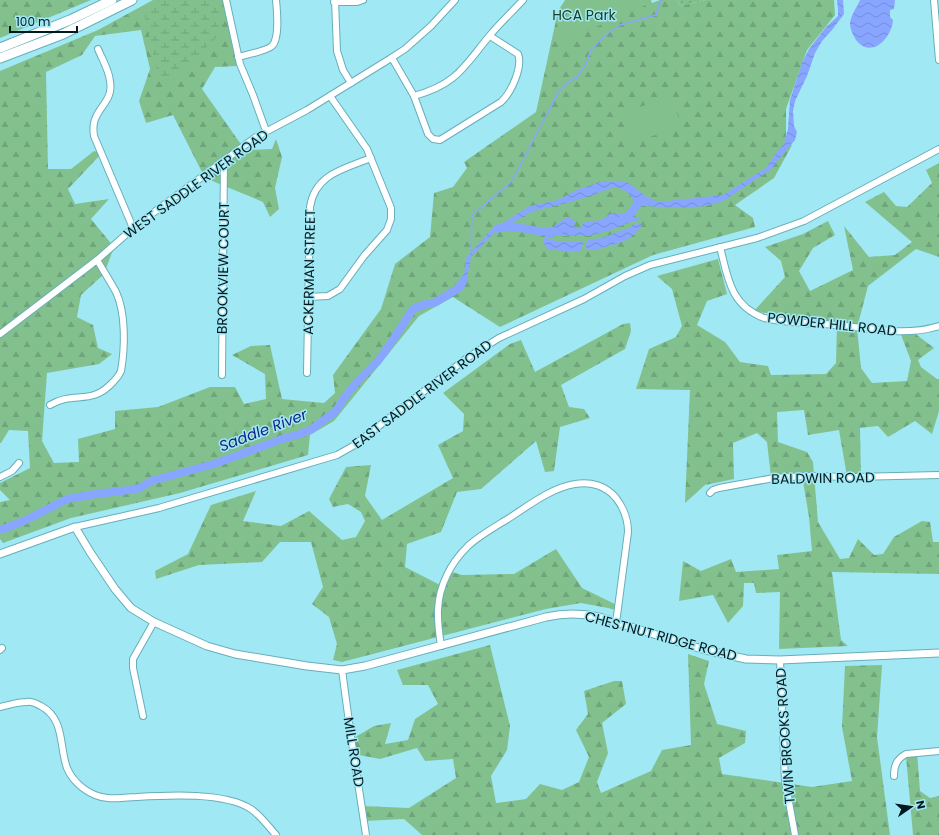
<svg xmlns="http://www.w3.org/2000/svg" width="939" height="835" viewBox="0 0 939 835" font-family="Poppins,sans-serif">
<defs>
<pattern id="grass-dots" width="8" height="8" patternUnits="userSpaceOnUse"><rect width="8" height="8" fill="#82c18e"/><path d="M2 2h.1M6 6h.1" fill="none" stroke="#6ea57a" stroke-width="1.8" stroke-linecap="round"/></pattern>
<pattern id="forest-firs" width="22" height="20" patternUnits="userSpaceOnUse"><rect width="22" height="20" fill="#82c18e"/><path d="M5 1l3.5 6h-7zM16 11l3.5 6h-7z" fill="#6ea57a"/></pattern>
<pattern id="wetland-marsh" width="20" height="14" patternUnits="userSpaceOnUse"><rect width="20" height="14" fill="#82c18e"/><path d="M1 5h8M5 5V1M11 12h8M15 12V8" fill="none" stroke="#6ea57a"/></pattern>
<pattern id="water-waves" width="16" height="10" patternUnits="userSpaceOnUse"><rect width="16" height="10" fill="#88a5ff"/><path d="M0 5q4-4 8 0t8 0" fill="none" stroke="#748dda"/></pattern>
</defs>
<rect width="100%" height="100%" fill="#a1e8f5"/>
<path fill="url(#grass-dots)" d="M678 0H706L680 6Z"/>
<g fill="url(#forest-firs)">
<path d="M0 0H91L0 38Z"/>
<path d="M153 0H224L238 66 215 67 202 89 245 150 272 149 276 139 282 157 275 188 279 209 270 217 263 202 205 178 173 115 146 123 139 101 150 69 141 30 95 36 82 55 46 72 48 169H71L94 151 102 153 68 189 75 204 109 199 91 219 114 247 104 274 81 295 77 317 93 325 98 348 112 354 99 364 47 373 42 441 54 463 79 462 78 439 115 429V411L158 407 210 387H235L244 404 266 399 265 374 232 355 251 346 270 345 282 399 324 403 335 393 333 375 381 309 395 264 430 237 434 193 453 187 467 168 464 162 536 112 558 11 565 0H651L652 3 660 0H678L680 6 706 0H834L835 15 807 50 786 109V144L792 145 774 178 735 205 753 218 755 227 653 255 500 327 453 297 419 316 334 421 310 435 308 455 180 493 71 518 3 543 0 539V502L10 500 0 490V483L30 468 28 431 9 430 1 443H0V71L98 30Z"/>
<path d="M939 163V257L916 249 868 286 857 328 861 368 872 383 907 381 911 361 900 332H913L934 348 918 360 921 367 937 379H939V411L932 434 915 421 888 437 878 426 860 428 861 476H847L839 430 808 435 804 410 777 412 778 442 807 452 813 462 818 522 840 559 849 558 858 539 874 555 883 554 894 537 922 521 930 522 933 542H939V574L832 572 841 640 848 646 779 649 780 592 756 593 754 583H744L743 606 728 623 713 595 679 601 683 561 701 571 731 559 736 572 779 569 777 555 812 551 809 517 802 475 771 477 767 442 757 433 733 443 734 479 705 485 685 503 690 390 636 389 649 349 676 337 682 326 672 289 657 276 718 259 727 294 707 301 697 325 725 342 740 362 768 366 771 375 826 374 836 363 837 325 754 311 785 277 781 261 765 247 803 234 828 221 835 235 813 248 799 271 810 291 853 270 844 226 869 257 895 255 912 242 865 202 884 192 896 206 907 207 932 183 926 170Z"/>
<path d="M630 323 631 331 625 349 561 385 569 407 584 409 590 418 560 427 554 471 545 472 536 441 481 489 457 492 441 532 407 544 405 567 444 587 452 572 462 575 514 574 556 549 582 588 621 607 619 611 608 608 581 603 546 609 342 662 333 660 337 644 329 617 312 604 323 587 311 542H280L262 562 199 565 156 579 155 571 188 554 211 505 256 491 243 521 281 526 309 511 342 540 356 537 365 521 361 512 348 504 333 507 329 499 346 467 371 465 365 496 382 520 453 478 438 445 463 431 464 414 443 393 510 344 521 340 535 372 623 324Z"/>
<path d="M490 645 510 726 507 750 491 776 496 803 526 799 540 784 562 790 579 782 589 757 576 730 588 714 584 691 614 681H622L626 704 602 723 608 753 597 782 601 793 651 771 662 750 691 745 688 654 709 661 704 684 717 724 746 731 745 743 719 758 722 774 812 787 852 781 842 727 845 666 882 665 877 737 890 835H422L404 819 364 821 362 806 409 808 456 778 453 759 425 761 417 748 380 759 354 754 352 739 374 726 391 723 385 744 408 740 415 719 438 704 428 685H403L397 670Z"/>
<path d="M917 752 920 791 930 798 939 796V835H913L906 756Z"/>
</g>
<path fill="url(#wetland-marsh)" d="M161 0H217L222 32 174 79 159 81 144 12Z"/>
<g fill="#82c18e">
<path d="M575 0H647L648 4 557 44 561 24Z"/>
<path d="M670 98 685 132 676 129 629 143 622 112Z"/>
</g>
<g fill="url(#water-waves)">
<path d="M837 0H843L844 14 832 30 822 41 815 53 807 76 795 101 793 111 794 126 797 132 795 140 770 170 723 201 706 206 681 208 643 206 634 202 629 193 619 188H611L593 195 567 203 533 211 493 234 486 241 471 257 466 283 461 289 454 286 464 274 466 258 490 231 530 206 558 200 577 190 600 182H626L633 186 645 196 658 202 723 195 766 168 779 149 784 144 788 129 790 100 802 63 809 49 826 27 838 16V9Z"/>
<path d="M860 0H895L894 9 890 10V17L893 20C892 37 872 60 856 40 853 35 850 29 850 23 851 15 857 7 860 0Z"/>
<path d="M611 213 625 214 633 218 636 217 642 219 628 223 608 231 589 236H555L547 239 557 241H583L584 242 580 251H564L552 249 550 251C548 249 545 246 544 243 542 232 562 219 570 217L575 222 574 226 579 229 583 224 585 222 602 220Z"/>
<path d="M643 223C634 239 621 243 605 247 598 249 592 252 586 248V244L588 240 602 238 628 228 629 230 632 225Z"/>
</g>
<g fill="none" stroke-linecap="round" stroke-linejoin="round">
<path stroke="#88a5ff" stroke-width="1.5" d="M471 253 472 215 512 181 559 91 568 82 576 78 586 64 591 50 604 36 620 25 656 15 661 0"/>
<g stroke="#88a5ff" stroke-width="8">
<path d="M621 220 630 214 640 201 647 202"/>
<path d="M497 229C506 223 528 230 539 231 546 232 552 231 559 232"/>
<path d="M0 530 24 521 67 499 96 494 129 490 140 488 151 481 214 464 285 438 300 434 312 429 336 411 344 398 357 382 378 361 393 340 413 309 423 305 436 302 459 288 464 280"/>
</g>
<g stroke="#67aeba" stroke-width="8">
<g id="minor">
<path d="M226 0 240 64 253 95 266 131"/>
<path d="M335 0 337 51 343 70 351 83"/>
<path d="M934 0 939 60"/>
<path d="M334 2H357L363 0"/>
<path d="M98 49C102 59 109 70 110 81 113 98 102 104 96 117 93 123 93 130 94 136L133 228"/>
<path d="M238 57C246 55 266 51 272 46 280 38 277 11 276 0"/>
<path d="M392 58 414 96 428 134 433 139 440 140 501 102C511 93 523 67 518 54L490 36"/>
<path d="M414 96C458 84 464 66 491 34 501 22 513 11 523 0"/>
<path d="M720 247C728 278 730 305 764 318 787 323 812 323 835 325 871 328 903 337 939 326"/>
<path d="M308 297 328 296 340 289 364 256 387 230 391 219V208L367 149 330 96"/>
<path d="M0 334 97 260 138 224 256 137 307 110 388 60 405 49 431 26 455 0"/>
<path d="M307 373 310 207C315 174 344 169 371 158"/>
<path d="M222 375 224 160"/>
<path d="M50 405C75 390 91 407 114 381 117 378 119 376 121 371 125 348 126 313 116 292 110 281 103 270 97 260"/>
<path d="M0 477 12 471 19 463"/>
<path d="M710 493 713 490 719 488 774 478 806 476 854 477 939 475"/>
<path d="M75 527 159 508 337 455 353 446 467 358 499 338 584 299 625 276 650 265 757 238 804 221 939 149"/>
<path d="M441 646C437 620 435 599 447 575 452 564 460 554 468 546 479 536 493 528 506 520 527 507 550 488 575 484 591 481 606 486 616 498 623 507 628 520 628 532L616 623"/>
<path d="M0 650 2 648"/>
<path d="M780 660 785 780 795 835"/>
<path d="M342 670 351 737 366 835"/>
<path d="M0 707C9 705 18 702 27 702 32 701 37 704 41 706 65 719 59 746 67 768 72 780 83 790 95 795 109 801 122 797 137 797 168 795 225 792 251 809 261 816 268 826 276 835"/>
<path d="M143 716 133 668V659L154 622"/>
<path d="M894 776C894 765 897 759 906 754L939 751"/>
</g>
</g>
<g stroke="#67aeba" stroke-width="9">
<path id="major" d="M0 554 75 527 90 552 115 589 131 608 154 622 207 646 235 654 307 666 342 670 365 666 546 617C564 613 581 613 599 617L705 650 746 659 780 660 939 653"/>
</g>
<g stroke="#67aeba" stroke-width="11">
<g id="highway">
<path d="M0 48 70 20 112 0"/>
<path d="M0 58 63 34 132 0"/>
</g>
</g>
<use href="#minor" stroke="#fff" stroke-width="6"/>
<use href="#major" stroke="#fff" stroke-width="7"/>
<use href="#highway" stroke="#fff" stroke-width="9"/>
</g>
<g text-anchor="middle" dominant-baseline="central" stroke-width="3" stroke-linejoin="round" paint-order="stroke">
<g font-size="14" fill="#193e22" stroke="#a1e8f5">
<text x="584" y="15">HCA Park</text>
</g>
<g font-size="14" fill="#00191e" stroke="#a1e8f5">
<text transform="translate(196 184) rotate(-36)">WEST SADDLE RIVER ROAD</text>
<text transform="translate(223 268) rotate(-89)">BROOKVIEW COURT</text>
<text transform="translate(309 272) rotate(-89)">ACKERMAN STREET</text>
<text transform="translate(832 324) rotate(6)">POWDER HILL ROAD</text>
<text transform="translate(422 394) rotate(-37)">EAST SADDLE RIVER ROAD</text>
<text transform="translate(823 478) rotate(-1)">BALDWIN ROAD</text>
<text transform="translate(661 636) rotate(15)">CHESTNUT RIDGE ROAD</text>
<text transform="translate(785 736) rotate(-94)">TWIN BROOKS ROAD</text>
<text transform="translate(354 752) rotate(81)">MILL ROAD</text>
</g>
<g font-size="15" font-style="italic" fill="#182287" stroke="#a1e8f5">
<text transform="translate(263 430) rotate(-21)">Saddle River</text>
</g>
</g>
<g transform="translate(911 807) rotate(77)" stroke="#a1e8f5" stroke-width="3" paint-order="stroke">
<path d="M0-3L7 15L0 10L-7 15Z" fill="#00191e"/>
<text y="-6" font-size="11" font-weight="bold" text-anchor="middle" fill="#00191e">N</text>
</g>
<path d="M10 26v6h67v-6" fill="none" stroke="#00191e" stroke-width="2"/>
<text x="16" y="26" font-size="12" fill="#00191e" stroke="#a1e8f5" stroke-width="3" paint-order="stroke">100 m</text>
</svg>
